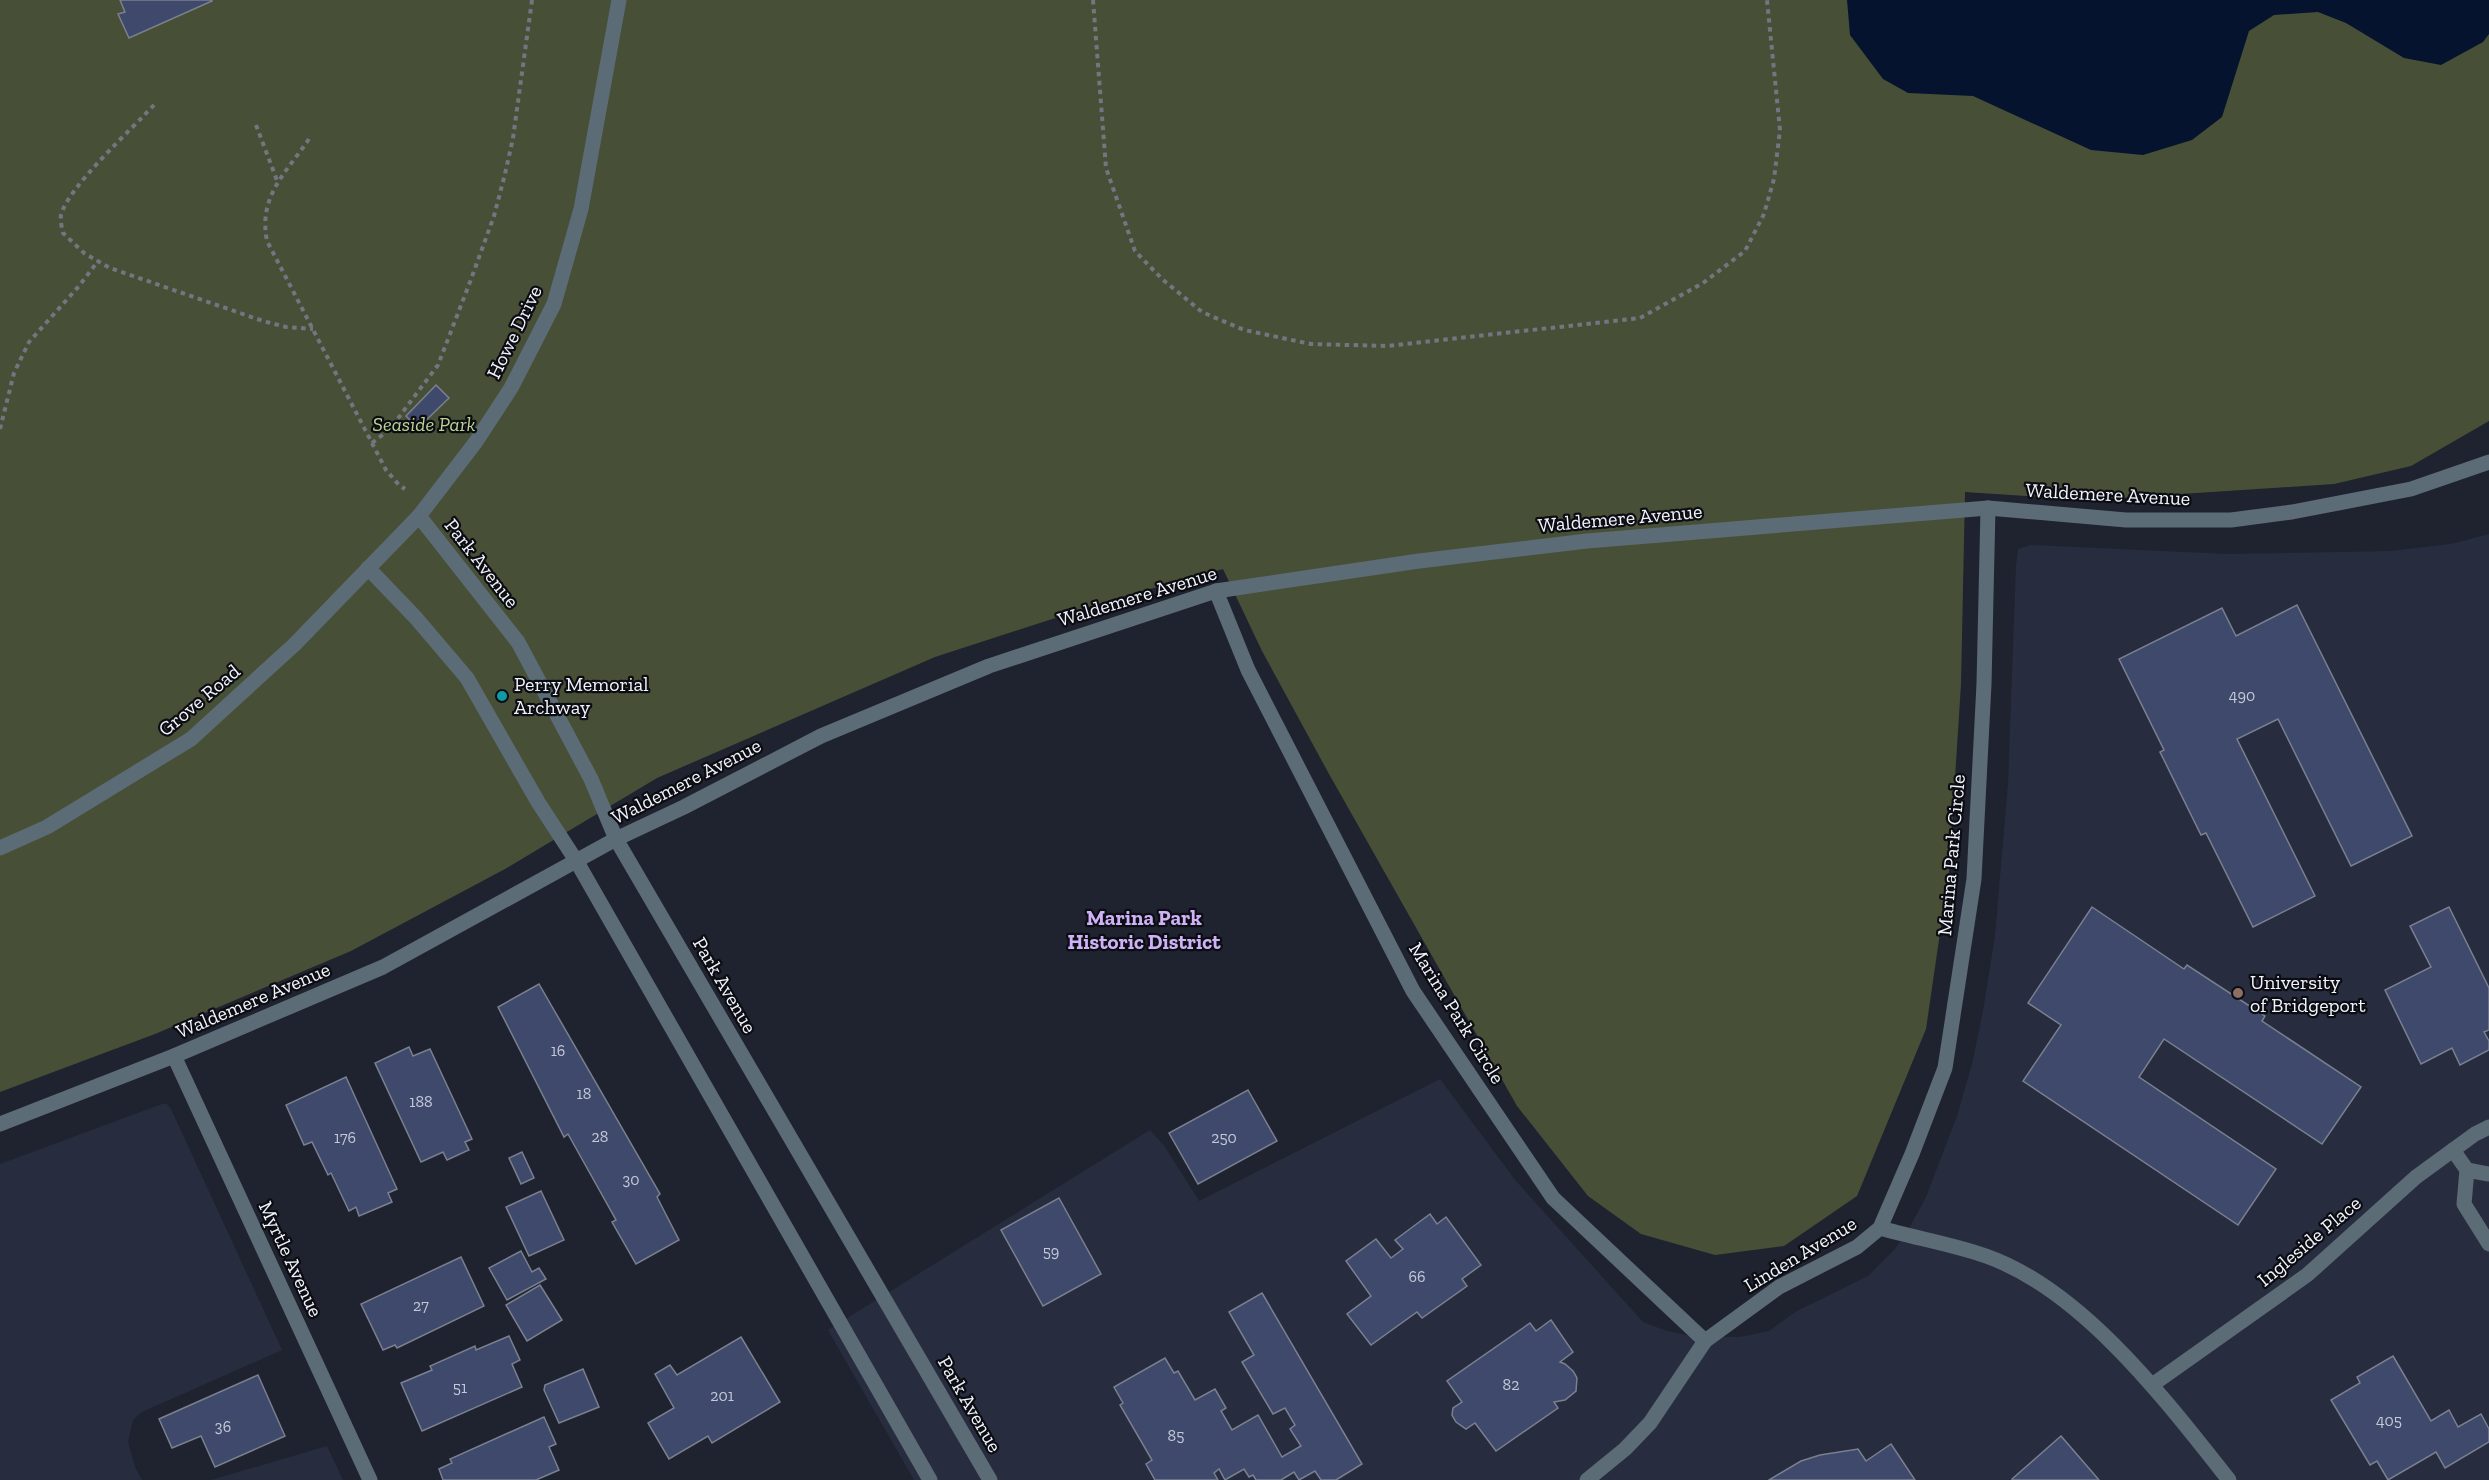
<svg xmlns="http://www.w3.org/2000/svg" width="2489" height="1480" viewBox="0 0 2489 1480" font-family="'Zilla Slab',serif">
<rect width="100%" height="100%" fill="#1f232f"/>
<g fill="#272d3e">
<path d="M2489 534V1480H914L828 1330 1150 1130 1165 1147 1199 1201 1440 1079 1516 1181 1643 1322 1667 1331 1696 1337H1740L1769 1331 1795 1312 1868 1276 1895 1249 1907 1232 1926 1197 1957 1116 1972 1064 1983 1011 1995 936 2008 784 2016 566 2018 549 2031 545 2228 554 2390 551 2451 544Z"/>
<path d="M162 1104H167L171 1109 282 1350 142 1412 133 1420 128 1442 135 1467 142 1480H0V1164Z"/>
<path d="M327 1446 343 1480H211Z"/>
</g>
<path fill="#475037" d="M0 0H2489V421L2411 466 2334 484 2089 500 1965 492 1961 684 1949 871 1926 1029 1857 1196 1784 1246 1715 1255 1641 1234 1588 1196 1517 1106 1329 774 1262 651 1223 569 1117 598 935 657 657 778 505 869 351 951 155 1034 0 1092Z"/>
<path fill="#05132f" d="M1847 0H2489V34L2483 42 2441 65 2404 58 2346 23 2318 12 2274 15 2249 31 2222 117 2192 140 2143 155 2091 150 1973 96 1908 93 1883 79 1850 35Z"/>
<g fill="#3e496b" stroke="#7b808f" stroke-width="1.5">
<path d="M120 0H212V1L129 38 118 14 125 12Z"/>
<path d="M436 385 449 398 418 428 406 416Z"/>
<path d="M2297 605 2412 836 2351 866 2278 719 2237 739 2315 896 2253 927 2206 833 2201 835 2160 752 2164 750 2119 659 2222 608 2236 636Z"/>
<path d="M2092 907 2184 969 2187 965 2265 1016 2262 1021 2361 1087 2322 1144 2164 1039 2139 1077 2276 1169 2238 1225 2023 1081 2061 1025 2028 1003Z"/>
<path d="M2449 907 2489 988V1030L2484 1032 2489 1041V1050L2460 1065 2452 1048 2421 1064 2385 990 2431 967 2410 926Z"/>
<path d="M539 984 660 1194 657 1197 679 1240 636 1264 612 1222 616 1220 568 1134 564 1137 498 1007Z"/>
<path d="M409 1047 413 1056 430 1049 472 1139 465 1142 469 1150 447 1160 443 1152 421 1162 375 1063Z"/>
<path d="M346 1077 397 1189 388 1193 392 1202 359 1216 356 1207 349 1211 331 1173 328 1175 312 1142 304 1145 286 1105Z"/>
<path d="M1248 1090 1277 1141 1198 1184 1169 1133Z"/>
<path d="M522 1152 534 1178 521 1184 509 1158Z"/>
<path d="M541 1191 564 1240 529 1256 506 1207Z"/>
<path d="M1059 1198 1101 1274 1043 1306 1001 1230Z"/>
<path d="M1430 1214 1437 1224 1446 1217 1481 1265 1462 1279 1467 1286 1422 1318 1417 1312 1371 1345 1347 1314 1371 1296 1346 1261 1376 1239 1391 1258 1403 1249 1395 1240Z"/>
<path d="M521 1251 532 1272 539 1268 546 1279 507 1300 489 1268Z"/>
<path d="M461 1257 484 1306 397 1348 395 1345 383 1350 361 1304Z"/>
<path d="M540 1285 562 1320 527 1341 506 1305Z"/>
<path d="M1262 1293 1362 1464 1336 1480H1321L1315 1471 1299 1480 1294 1472 1281 1480H1256L1253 1475 1249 1477 1244 1469 1225 1480 1219 1469 1214 1473 1218 1480H1155L1146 1464 1152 1460 1120 1405 1123 1403 1114 1387 1165 1358 1174 1373 1178 1371 1195 1400 1215 1389 1226 1408 1221 1411 1232 1430 1258 1415 1282 1457 1301 1446 1290 1429 1295 1425 1285 1408 1273 1414 1242 1362 1254 1355 1229 1312Z"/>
<path d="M1551 1320 1573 1352 1560 1362 1565 1364 1573 1371 1577 1378 1576 1391 1565 1400 1554 1402 1558 1408 1496 1451 1475 1423 1466 1429 1456 1422 1452 1415 1453 1408 1462 1402 1447 1381 1530 1323 1536 1331Z"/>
<path d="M509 1336 520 1360 512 1364 522 1387 422 1431 401 1383 432 1370 430 1366 475 1346 476 1350Z"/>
<path d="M741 1337 780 1402 712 1443 708 1436 669 1459 648 1423 674 1408 655 1374 670 1365 677 1375Z"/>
<path d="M2393 1356 2431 1421 2449 1410 2458 1427 2481 1414 2489 1429V1442L2445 1468 2436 1452 2388 1480 2377 1461 2370 1465 2331 1400 2360 1383 2357 1377Z"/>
<path d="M583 1369 599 1407 559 1423 544 1390 545 1385Z"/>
<path d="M258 1375 285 1436 215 1467 201 1436 172 1448 159 1419Z"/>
<path d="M544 1417 556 1444 549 1447 559 1470 536 1480H443L439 1469 452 1463 450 1459Z"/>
<path d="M2061 1436 2099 1480H2012V1479Z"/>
<path d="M1891 1444 1915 1480H1769L1801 1461 1820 1455 1858 1449 1866 1461Z"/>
</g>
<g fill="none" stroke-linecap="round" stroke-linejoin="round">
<g stroke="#727680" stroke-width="4" stroke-dasharray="4.5 4.5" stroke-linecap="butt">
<path d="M1093 0 1106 168 1135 251 1162 279 1202 312 1244 330 1311 344 1387 346 1640 318 1703 283 1745 251 1764 214 1774 179 1780 130 1767 0"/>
<path d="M154 105C132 129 68 187 61 215 60 221 62 228 63 233L84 253 110 268 263 321 286 327 313 329"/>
<path d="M256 125 278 183"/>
<path d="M309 139C286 173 258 196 267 241L386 470 399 485 405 489"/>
<path d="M0 429 14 373 29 342 79 286 98 261"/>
<path d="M372 443 390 429 438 365 470 282 494 216 505 174 513 138 532 0"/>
</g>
<g stroke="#5b6c77" stroke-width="15">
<path d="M419 516 518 642 591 779 616 839 990 1480"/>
<path d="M368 568 416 618 467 678 538 802 577 862 930 1480"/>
<path d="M1216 591 1248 670 1413 991 1553 1198 1705 1341"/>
<path d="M0 848 47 827 191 739 295 644 419 516 475 443 511 388 554 304 581 209 619 0"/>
<path d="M174 1056 370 1480"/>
<path d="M0 1124 174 1056 383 967 616 839 684 807 821 736 989 666 1216 591 1419 561 1587 541 1988 508 2126 520H2231L2292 512 2411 489 2489 462"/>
<path d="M2453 1150 2467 1170 2464 1204 2489 1244"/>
<path d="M2467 1170 2489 1174"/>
<path d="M1880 1228C1915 1238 1952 1244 1986 1256 2083 1290 2167 1402 2229 1480"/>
<path d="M2152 1385 2307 1275 2416 1177 2475 1134 2489 1127"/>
<path d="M1587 1480 1625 1449 1650 1423 1705 1341 1779 1287 1857 1247 1880 1228 1912 1154 1945 1068 1974 879 1984 684 1988 508"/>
</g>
</g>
<circle fill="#0f9aa8" stroke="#0b0d12" stroke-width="2" cx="502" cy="696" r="6"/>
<circle fill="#8d6e63" stroke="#0b0d12" stroke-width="2" cx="2238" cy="993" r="6"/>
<g text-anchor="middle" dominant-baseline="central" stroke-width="4.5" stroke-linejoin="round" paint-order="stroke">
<g font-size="16" fill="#c4c9d8">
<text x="2242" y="695">490</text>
<text x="558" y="1050">16</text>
<text x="584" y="1093">18</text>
<text x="421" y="1101">188</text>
<text x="600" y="1136">28</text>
<text x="345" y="1137">176</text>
<text x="1224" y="1137">250</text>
<text x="631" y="1179">30</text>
<text x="1051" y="1251">59</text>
<text x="1417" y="1276">66</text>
<text x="421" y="1305">27</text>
<text x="1511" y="1384">82</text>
<text x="460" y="1387">51</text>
<text x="722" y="1395">201</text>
<text x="2389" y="1420">405</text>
<text x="223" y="1426">36</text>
<text x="1176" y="1435">85</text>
</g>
<g font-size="20" fill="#f1f4fc" stroke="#0b0d12">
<text transform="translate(514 332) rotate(-64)">Howe Drive</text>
<text transform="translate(2108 494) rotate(3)">Waldemere Avenue</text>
<text transform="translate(1620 518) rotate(-5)">Waldemere Avenue</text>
<text transform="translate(482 563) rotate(52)">Park Avenue</text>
<text transform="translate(1137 596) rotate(-17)">Waldemere Avenue</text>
<text transform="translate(199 700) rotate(-40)">Grove Road</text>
<text transform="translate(686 781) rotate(-27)">Waldemere Avenue</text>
<text transform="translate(1951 855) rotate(-85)">Marina Park Circle</text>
<text transform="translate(725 985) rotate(60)">Park Avenue</text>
<text transform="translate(253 1000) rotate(-23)">Waldemere Avenue</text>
<text transform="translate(1457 1013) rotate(58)">Marina Park Circle</text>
<text transform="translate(2309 1241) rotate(-40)">Ingleside Place</text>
<text transform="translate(1800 1254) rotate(-31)">Linden Avenue</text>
<text transform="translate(291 1259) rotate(65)">Myrtle Avenue</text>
<text transform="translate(970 1404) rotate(60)">Park Avenue</text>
</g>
<g font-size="20" font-style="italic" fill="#bdd494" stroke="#0b0d12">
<text x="424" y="424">Seaside Park</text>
</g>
<g font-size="20" fill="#f1f4fc" stroke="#0b0d12" text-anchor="start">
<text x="514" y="684">Perry Memorial<tspan x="514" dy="23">Archway</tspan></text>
<text x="2250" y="982">University<tspan x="2250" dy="23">of Bridgeport</tspan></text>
</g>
<g font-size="21" font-weight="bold" fill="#ceb1f6" stroke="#0b0d12">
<text x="1144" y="917">Marina Park<tspan x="1144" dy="24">Historic District</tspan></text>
</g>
</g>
</svg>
